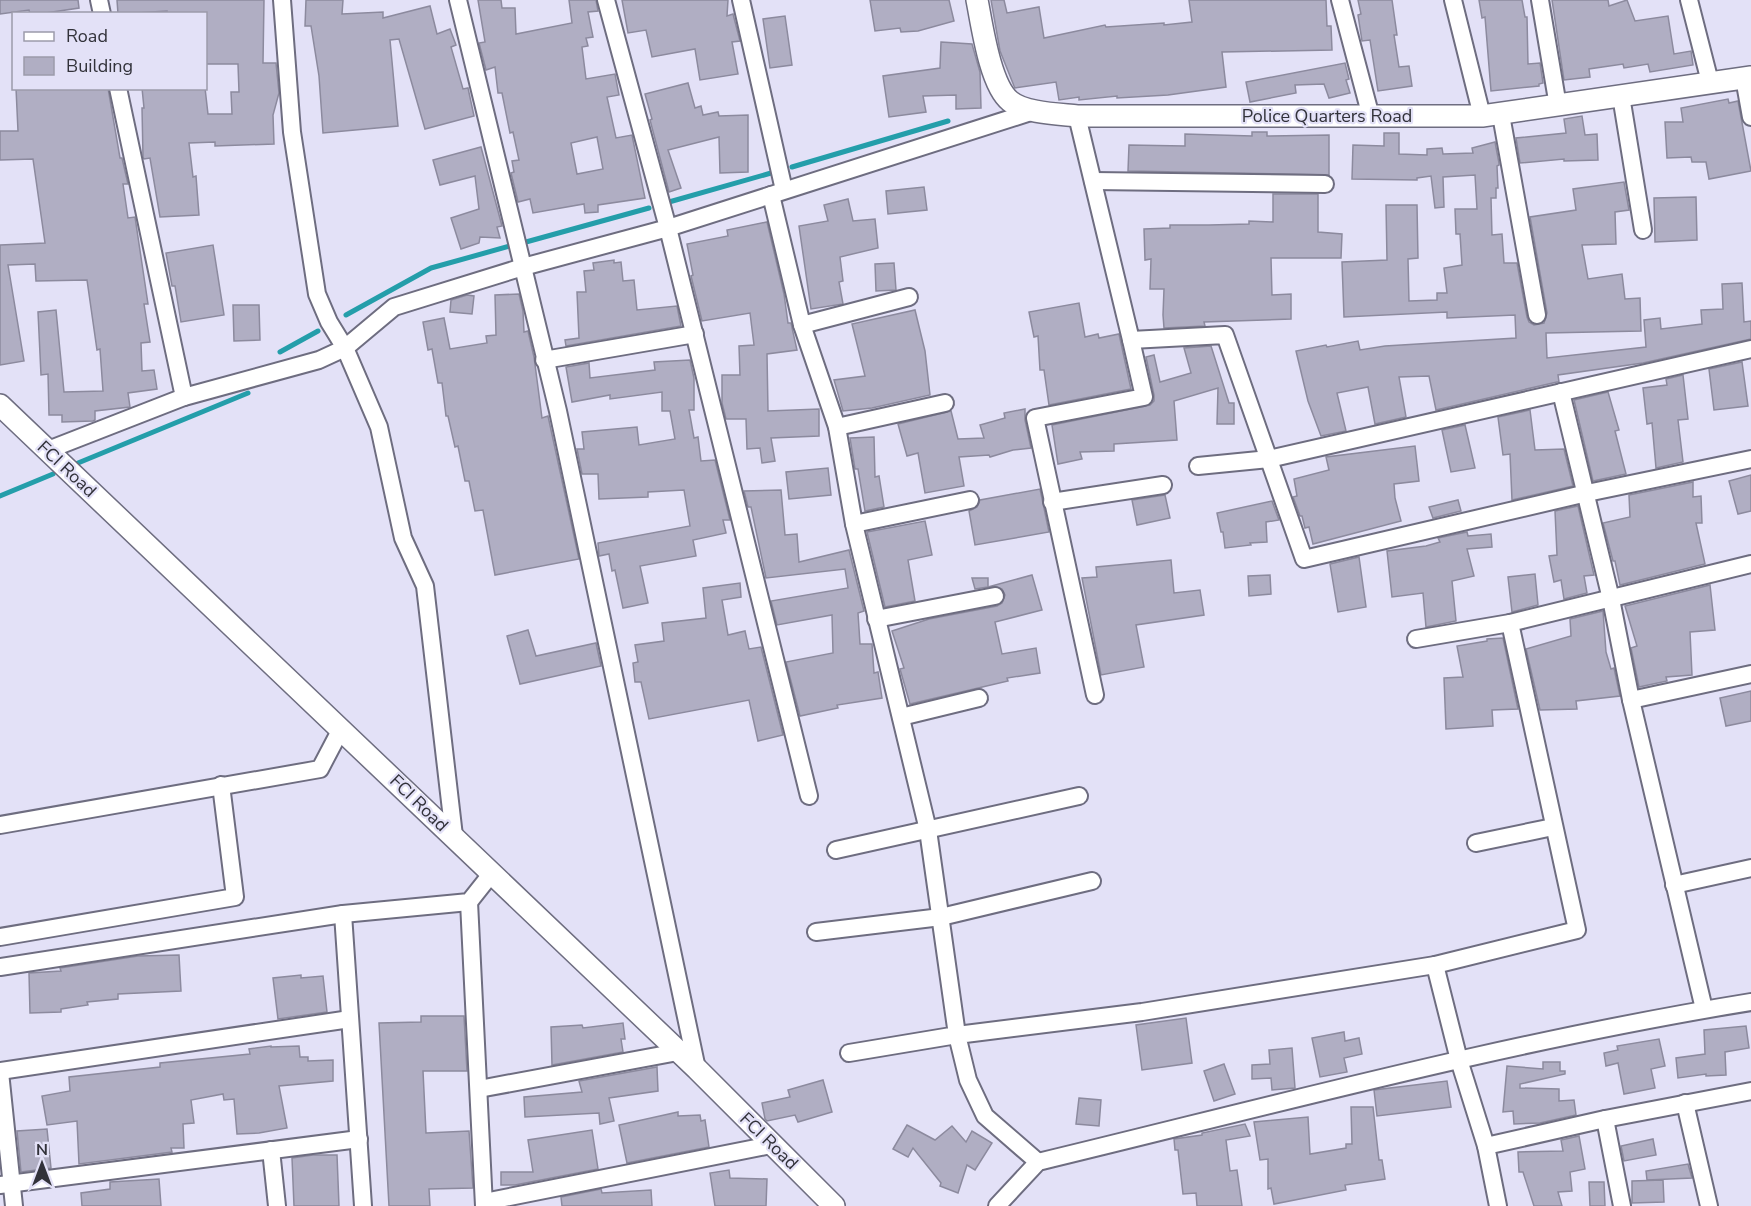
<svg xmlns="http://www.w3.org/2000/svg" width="1751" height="1206" viewBox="0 0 1751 1206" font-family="'Nunito Sans',sans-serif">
<rect width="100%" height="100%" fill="#e3e1f7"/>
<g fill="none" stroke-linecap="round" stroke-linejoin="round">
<g stroke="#249eaa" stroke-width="5">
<path d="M792 167 948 121"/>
<path d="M669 202 771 173"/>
<path d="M526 242 649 208"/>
<path d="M346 315 431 268 510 246"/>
<path d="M280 352 318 331"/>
<path d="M78 463 248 393"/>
<path d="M0 496 53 474"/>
</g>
</g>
<g fill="#b0aec3" stroke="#8c8a9e" stroke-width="1.5" fill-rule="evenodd">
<path d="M0 0H78L79 8 39 14H30L29 10 0 14Z"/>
<path d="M117 0H264L263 63H276L279 93 273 115 274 144 215 146V142L189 143 193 177 196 176 199 215 160 217 150 158 144 159 143 157 142 108H144L142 88H205L208 114H232L231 92H239L238 64H206V14H167V11L118 14Z"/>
<path d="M306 0H343L342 14 383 12V18L430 6 437 34 450 29 456 45 451 47 463 89 468 88 474 116 425 129 399 39 390 40 398 126 323 133 319 76 311 26H305Z"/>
<path d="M478 0H501L502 8H515L516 34 572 23 569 0H596L598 11 588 12 593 37 586 38 588 46 582 47 586 79 615 74 619 95 607 97 616 138 632 135 645 198 598 205V212L585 213 584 204 533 213 530 199 518 202 511 173 514 172 512 161 519 160 513 132 510 133 502 93H498L495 67 486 70 479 43 485 42ZM597 137 603 169 577 174 571 143Z"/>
<path d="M622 0H728L727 16 733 14 740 41 732 42 738 74 700 80 695 49 652 57 646 30 628 33Z"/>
<path d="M870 0H949L954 21 918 31 901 32 900 28 875 31Z"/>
<path d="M991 0H1004L1007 13 1039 7 1044 38 1105 25 1106 27 1164 23V25L1192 22 1189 0H1326L1327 26H1331L1332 50 1222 52 1226 87 1168 95 1117 98V96L1079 100V97L1059 100 1056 82 1015 88 1014 86 1000 51Z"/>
<path d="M1358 0H1392L1397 35H1394L1399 67 1409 66 1412 86 1378 91 1370 40 1362 41 1358 15 1361 14Z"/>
<path d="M1479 0H1522L1525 17H1527L1528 64 1540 63 1543 83 1539 84V86L1491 91 1485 17 1482 18Z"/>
<path d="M1552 0H1608L1609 6 1627 0 1635 21 1668 16 1674 54 1691 51 1693 65 1650 72 1648 64 1624 68 1623 64 1589 69 1590 77 1564 80Z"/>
<path d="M785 16 792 65 770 68 763 19Z"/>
<path d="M941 42 972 44 980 72 981 108 956 109V95L923 96 926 112 889 117 883 76 940 68Z"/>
<path d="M1345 63 1349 79 1346 80 1350 93 1329 98 1324 84 1295 85 1296 93 1250 102 1246 82Z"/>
<path d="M688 83 695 108 701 106 703 115 718 112 719 116 748 115V172L720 173 719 137 668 150 681 188 669 192 650 120 652 119 645 94Z"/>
<path d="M16 88H108L120 158H122L128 184H123L128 218 135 217 148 304H144L150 342 141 343 142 371 154 370 157 389 128 393 130 407 95 411V420L93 421 62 422V415H49L48 374 41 375 38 312 56 310 64 392 103 391 100 349 97 350 87 280 36 281 35 264 8 265 24 361 0 365V245L45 243 33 159 0 160V131H18Z"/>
<path d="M1728 99 1729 103 1738 101 1751 171 1709 179 1706 162H1692L1691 157 1667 158 1665 122H1683L1681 108Z"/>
<path d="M1582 116 1585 135 1597 134 1598 160 1564 161V159L1520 163 1516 138 1566 133 1564 119Z"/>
<path d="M1252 132H1267V136L1329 135V175L1128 171 1129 145 1185 146V134L1252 136Z"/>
<path d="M1384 133H1399V154L1427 155V149L1442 148 1443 154 1473 153 1472 148 1495 142 1499 163V165L1497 166 1498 188H1496V198H1491L1492 235 1502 234 1504 263H1517L1527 317 1529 322 1534 325 1544 323 1547 313 1530 217 1576 210 1573 189 1624 182 1629 210 1615 212 1616 244 1582 245 1588 279 1622 274 1625 299 1640 298 1641 331 1546 333 1547 358 1646 347 1644 320 1660 318 1661 329 1702 324 1701 310 1723 309 1722 284 1742 283 1744 322 1751 321V339L1643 363 1558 375 1559 382H1557L1436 410 1429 376 1399 377 1406 417 1375 424 1368 387 1337 393 1346 431 1321 436 1308 401 1296 351 1326 345 1327 347 1358 341 1360 350 1385 346 1516 338 1515 315 1447 318V312L1344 317 1342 262 1387 260 1386 205H1417L1418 258 1408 259 1409 301 1437 300V293H1447L1444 268 1462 265 1460 234H1456L1455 209H1477L1475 175 1443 177 1444 207 1435 208 1431 176 1417 178V180L1352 179 1353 145 1384 146Z"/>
<path d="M481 147 502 226 497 227 500 238 480 237 479 243 461 249 451 218 479 209 475 176 440 185 433 160Z"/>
<path d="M924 187 927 210 888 214 886 191Z"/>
<path d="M1273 194H1318V232L1342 234 1341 258H1271L1272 295 1291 294V319L1204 322 1205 326 1164 328 1163 315 1164 289H1150L1151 259 1145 260 1144 229 1170 228V225H1209L1249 224V221L1273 222Z"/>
<path d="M1696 197 1697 240 1655 242 1654 198Z"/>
<path d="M848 199 853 221 875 219 878 248 840 257 843 281 839 282 843 304 811 309 799 226 828 221 824 205Z"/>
<path d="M767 222 784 294 788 323H791L797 350 767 354 768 411 819 409V436L771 438 775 461 762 463 760 448 747 449 746 419H726L722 403V375H740L739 346 754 345 750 313 702 321 691 276 693 275 687 244 728 236 727 230Z"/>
<path d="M213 245 224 315 181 322 175 286H172L166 253Z"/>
<path d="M614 260V263L621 262 623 281 634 280 637 310 677 306 681 326 566 346 565 340 579 338 577 292H586L584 271 594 270 593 263Z"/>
<path d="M894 263 896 290 876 291 875 264Z"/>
<path d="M519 294 523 311 524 332 528 331 534 357 542 418 548 416 579 559 495 575 483 510 475 511 469 481H465L458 446 455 447 448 416H446L442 383H438L432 349 428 350 423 322 444 318 450 349 487 343 486 336 496 335 495 295Z"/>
<path d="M467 295 474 296 472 314 450 312 451 300Z"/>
<path d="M1079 303 1085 337 1098 334 1099 338 1119 334 1131 389 1049 405 1044 370H1040L1038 336 1034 337 1029 312Z"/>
<path d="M233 305H259L260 340 234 341Z"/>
<path d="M915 310 925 351 930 395 872 408 843 411 834 380 865 376 852 324Z"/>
<path d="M1211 346 1229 403H1234V424H1217L1218 388 1174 401 1177 440 1114 444V451L1080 452 1082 459 1058 464 1052 425 1150 405 1154 401V395L1146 357 1154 355 1160 382 1191 373 1184 348Z"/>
<path d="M690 360 694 378V410H689L694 438 698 437 701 461 715 460 730 520H723L726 533 693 540 696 556 640 566 648 603 623 608 615 570 612 571 609 554 599 556 598 543 690 526 684 490 648 492V497L599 499 598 474H582L577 449H584L582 432 637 427 639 445 675 439 670 411H662V392L610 399V395L572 402 566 367 589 363 590 378 655 370 654 362Z"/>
<path d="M1742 362 1748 406 1714 410 1709 369Z"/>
<path d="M1683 375 1688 419 1678 420 1683 462 1656 468 1652 423 1647 424 1643 388 1667 385 1666 379Z"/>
<path d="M1608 392 1619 430 1615 431 1626 474 1593 481 1574 400Z"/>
<path d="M1025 409V420L1031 448 1013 450 990 457 989 455 959 457 964 486 925 493 918 453 907 456 898 424 951 411 958 439 984 438 980 425 1005 418 1004 413Z"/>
<path d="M1530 410 1535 450 1564 449 1573 486 1512 500 1510 454 1503 455 1498 417Z"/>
<path d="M1465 425 1475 468 1451 472 1442 430Z"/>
<path d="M874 437 875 477 879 476 884 507 865 511 858 469H855L850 438Z"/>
<path d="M1415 446 1419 481 1394 484 1395 498 1401 521 1313 544 1309 527 1305 528 1302 516H1300L1293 497 1297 496 1294 479 1329 470 1326 457Z"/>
<path d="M828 468 831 495 789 499 786 472Z"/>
<path d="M1751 475V511L1738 514 1729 481Z"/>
<path d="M1693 482V497L1701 496 1702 523H1696L1705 564 1620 585 1615 561H1613L1603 523 1630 517 1629 495Z"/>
<path d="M1040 489 1049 532 975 545 969 511 977 507 980 500Z"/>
<path d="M781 490 785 535 797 534 799 562 849 550 864 611 858 613 860 644H872L874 673 878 672 882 698 837 705 838 708 800 716 786 662 833 653 832 615 777 625 771 601 848 588 845 569 766 578 751 507H748L744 491Z"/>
<path d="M1165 495 1170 518 1137 525 1132 500Z"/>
<path d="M1458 500 1461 511 1433 518 1429 507Z"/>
<path d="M1272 501 1279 520 1266 522 1267 542 1250 543 1251 545 1225 548 1223 532H1221L1217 513Z"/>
<path d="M1578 506 1594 575 1584 576 1587 593 1564 599 1561 580 1554 582 1549 556 1557 555 1555 511Z"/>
<path d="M925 521 932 555 908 560 915 601 885 607 867 532Z"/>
<path d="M1467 532 1468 536 1491 534 1492 547 1467 549 1474 576 1452 581 1456 621 1426 627 1423 593 1392 597 1387 551 1426 546 1440 542 1438 538Z"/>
<path d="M1359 557 1366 607 1338 612 1330 564Z"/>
<path d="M1171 560 1174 593 1200 590 1204 615 1136 625 1144 667 1101 675 1082 578 1097 577 1096 567Z"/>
<path d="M1535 574 1538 605 1512 612 1508 577Z"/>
<path d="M1032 575 1042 610 995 622 1002 654 1036 648 1040 673 1007 678 1008 681 910 704 900 669 904 668 892 631 929 619 997 606 1002 603 1005 595 1002 589 994 586 975 589 972 578H988V587Z"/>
<path d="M1270 575 1271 594 1249 596 1248 576Z"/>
<path d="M740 583 741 597 722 600 728 635 745 631 749 649 761 647 783 735 758 741 749 700 649 719 641 682H635L633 663 638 662 635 645 664 641 662 623 706 618 703 588Z"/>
<path d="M1710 585 1715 630 1690 632 1692 675 1666 677 1667 681 1639 687 1631 648 1637 646 1625 606Z"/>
<path d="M1603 611 1606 652 1611 669 1614 668 1620 696 1576 701 1577 709 1540 710 1526 649 1571 636 1570 619Z"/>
<path d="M528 630 536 656 596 643 601 666 520 684 507 636Z"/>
<path d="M1503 638 1518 709 1492 710 1493 726 1446 729 1444 678 1463 677 1457 646 1487 641V639Z"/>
<path d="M1751 691V721L1726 726 1720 698Z"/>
<path d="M179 955 181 991 118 994V999L87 1002 88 1005 61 1009V1012L30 1013 29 973 61 971 60 968 138 956Z"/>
<path d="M301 975V978L323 976 327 1012 278 1019 273 978Z"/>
<path d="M421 1016H464L467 1071H423L426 1133 469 1131 473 1188 429 1189 430 1206H389L379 1023 421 1022Z"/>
<path d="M1186 1018 1192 1063 1142 1070 1136 1025Z"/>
<path d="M623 1023 625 1039H621L623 1052 552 1065 551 1027 582 1025 583 1028Z"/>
<path d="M1746 1026 1749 1048 1725 1052 1726 1075 1706 1076V1074L1678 1078 1676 1058 1705 1054 1704 1030Z"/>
<path d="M1344 1032 1345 1041 1359 1038 1362 1054 1344 1058 1347 1072 1320 1077 1312 1038Z"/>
<path d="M1659 1039 1665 1066 1651 1069 1655 1088 1624 1094 1618 1063 1606 1066 1604 1053 1618 1050 1617 1046Z"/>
<path d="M271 1046V1047L299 1046 300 1057H308V1061L333 1060V1081L279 1086 287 1128 259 1133 237 1134 234 1099 224 1100 223 1094 191 1100 194 1123 183 1124 184 1148H171L172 1152 149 1155 79 1164 77 1121 47 1125 42 1096 70 1091 69 1077 160 1067V1063L250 1054 249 1049Z"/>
<path d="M1292 1048 1295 1088 1272 1090 1271 1078 1252 1079V1065L1270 1064 1269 1050Z"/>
<path d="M1543 1062H1560V1071H1565V1074L1520 1084V1088L1559 1089V1101L1574 1100 1576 1115 1540 1123 1514 1124 1513 1111 1503 1112 1507 1066 1543 1069Z"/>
<path d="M1224 1064 1235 1094 1214 1101 1204 1071Z"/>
<path d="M657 1067 658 1091 609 1098 614 1121 600 1124 599 1113 525 1117 524 1097 582 1092 579 1081Z"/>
<path d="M823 1080 832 1112 798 1122 795 1115 767 1121 765 1119 762 1103 790 1097 788 1090Z"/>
<path d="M1447 1081 1451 1107 1377 1116 1374 1090Z"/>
<path d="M1079 1098 1101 1100 1099 1126 1076 1124Z"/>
<path d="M1351 1107H1373L1379 1160H1382L1385 1179 1345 1185 1346 1190 1274 1204 1271 1188 1268 1189V1159L1260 1160 1254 1122 1308 1117 1310 1154 1346 1148V1144H1352Z"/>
<path d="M678 1112V1116L700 1115 701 1121 705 1120 709 1147 627 1163 619 1125Z"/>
<path d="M1245 1124 1250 1136 1226 1140 1230 1171 1237 1170 1242 1206H1197L1196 1193 1183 1194 1178 1150H1175L1174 1139 1202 1135V1133Z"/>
<path d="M907 1125 935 1140 952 1126 966 1142 972 1131 992 1143 975 1170 967 1165 958 1193 940 1186 941 1183 913 1148 908 1157 893 1149Z"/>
<path d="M47 1129 51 1168 21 1172 17 1131Z"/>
<path d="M592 1130 598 1169 515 1185H501V1172H533L528 1140Z"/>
<path d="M1579 1136 1585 1169 1570 1172 1572 1191 1558 1192 1562 1206H1534L1523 1172H1519L1518 1152 1563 1151 1561 1140Z"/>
<path d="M1653 1139 1656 1155 1624 1161 1621 1146Z"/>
<path d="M313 1155H337L339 1206H294L292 1158Z"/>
<path d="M1688 1164 1692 1178 1647 1180 1646 1171Z"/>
<path d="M729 1170 730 1178 767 1179 766 1206H715L710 1173Z"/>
<path d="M159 1179 161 1206H82L81 1193 110 1189V1182Z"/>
<path d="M1663 1180 1664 1202 1632 1203V1181Z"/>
<path d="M1589 1182H1604L1605 1206H1590Z"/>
<path d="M601 1189 602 1193 651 1190 652 1206H562L561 1197Z"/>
</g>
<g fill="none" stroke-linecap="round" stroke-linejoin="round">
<g stroke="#6e6d80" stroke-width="20">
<g id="minor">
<path d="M99 0 102 14"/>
<path d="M282 0 292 132 317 294 329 322 345 348 379 427 403 538 425 586 454 836"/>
<path d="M458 0 558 411 697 1069"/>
<path d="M741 0 784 190"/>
<path d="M1340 0 1371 117"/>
<path d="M1453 0 1482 116"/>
<path d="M1540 0 1558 106"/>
<path d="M1689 0 1710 82"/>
<path d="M1744 78 1751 117"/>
<path d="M1621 96 1643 230"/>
<path d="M1501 115 1537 315"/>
<path d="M1077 116 1131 340 1225 335 1304 559 1587 493 1751 459"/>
<path d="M1093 181 1325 184"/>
<path d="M771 195 802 325 837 427 854 524 928 830 957 1035 849 1053"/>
<path d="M802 325 909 297"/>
<path d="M544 360 695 334"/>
<path d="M1561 392 1611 599 1631 700 1704 1009"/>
<path d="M184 397 319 360 345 348 394 307 523 267 668 228 606 0"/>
<path d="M837 427 945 403"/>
<path d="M48 450 184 397 118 88"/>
<path d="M1198 466 1269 459 1751 349"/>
<path d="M1052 502 1163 485"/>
<path d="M854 524 970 500"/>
<path d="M876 619 995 596"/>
<path d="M1416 639 1510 623"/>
<path d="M1095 695 1035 418 1144 397 1131 340"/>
<path d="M1631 700 1751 674"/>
<path d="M901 717 979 698"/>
<path d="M809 796 668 228 1034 111"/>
<path d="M0 825 320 769 341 729"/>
<path d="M1476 843 1553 827"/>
<path d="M836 850 1079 796"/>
<path d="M1674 885 1751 868"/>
<path d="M469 902 484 1206"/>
<path d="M343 914 363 1206"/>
<path d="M816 932 941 917 1092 881"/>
<path d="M0 937 235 897 221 785"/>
<path d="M1435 965 1577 930 1510 623 1751 564"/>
<path d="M0 967 343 914 469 902 492 873"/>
<path d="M0 1071 350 1019"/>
<path d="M0 1072 14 1206"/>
<path d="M479 1089 678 1052"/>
<path d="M1685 1103 1709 1206"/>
<path d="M1605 1119 1622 1206"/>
<path d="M271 1150 277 1206"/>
<path d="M1038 1162 985 1116 968 1080 957 1035 1142 1012 1435 965 1459 1060 1486 1146"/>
<path d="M0 1185 359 1139"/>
<path d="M484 1202 771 1145"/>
<path d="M997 1206 1038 1162C1274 1105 1510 1041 1751 1002"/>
<path d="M1498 1206 1486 1146 1605 1119 1751 1091"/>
</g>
</g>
<g stroke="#6e6d80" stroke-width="24">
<g id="tertiary">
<path d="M977 0C982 25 990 85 1010 101 1024 113 1059 114 1077 116H1482L1751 77"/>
<path d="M0 405 697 1069 834 1206"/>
</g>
</g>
<use href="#minor" stroke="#fff" stroke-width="16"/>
<use href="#tertiary" stroke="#fff" stroke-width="21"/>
</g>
<g text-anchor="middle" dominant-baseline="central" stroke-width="4.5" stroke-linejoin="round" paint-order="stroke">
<g font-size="18" fill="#32323a" stroke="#e3e1f7">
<text x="1327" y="116">Police Quarters Road</text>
<text transform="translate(67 469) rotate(43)">FCI Road</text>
<text transform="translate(419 803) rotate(44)">FCI Road</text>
<text transform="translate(769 1141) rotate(44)">FCI Road</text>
</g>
</g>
<rect x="12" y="12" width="195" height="78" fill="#e3e1f7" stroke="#9c9bab" stroke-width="1.5"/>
<rect x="24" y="32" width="30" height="9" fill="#ffffff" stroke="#9c9bab" stroke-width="1.5"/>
<text x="66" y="42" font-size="18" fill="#32323a">Road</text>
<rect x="24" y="57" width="30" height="18" fill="#b0aec3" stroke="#9c9bab" stroke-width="1.5"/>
<text x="66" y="72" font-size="18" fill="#32323a">Building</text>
<g transform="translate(42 1164)" stroke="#e3e1f7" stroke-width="4.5" paint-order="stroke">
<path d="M0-4.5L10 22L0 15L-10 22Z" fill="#32323a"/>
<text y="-9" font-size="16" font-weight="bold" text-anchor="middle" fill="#32323a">N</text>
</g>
</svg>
